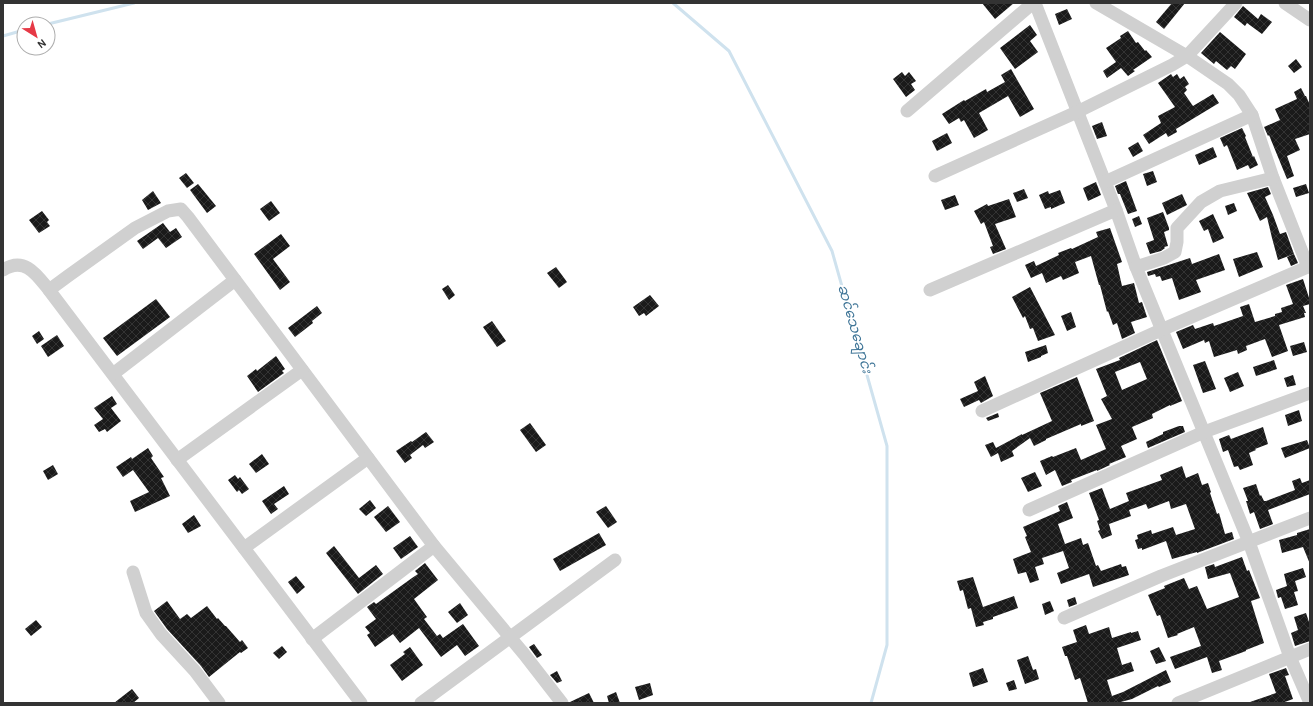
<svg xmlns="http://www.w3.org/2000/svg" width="1313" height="706" viewBox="0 0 1313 706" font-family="Karla,'Noto Sans Myanmar',sans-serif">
<defs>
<pattern id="building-cross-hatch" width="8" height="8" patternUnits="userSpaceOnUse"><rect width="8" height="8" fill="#1a1a1a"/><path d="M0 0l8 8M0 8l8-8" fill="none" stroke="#333"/></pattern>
</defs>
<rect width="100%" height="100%" fill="#fff"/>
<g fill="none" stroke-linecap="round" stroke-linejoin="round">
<g stroke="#cfe2ee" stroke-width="3">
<path d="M673 3 729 51 832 251 887 446V645L871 703"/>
<path d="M48 24 134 3"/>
<path d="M3 36 24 30"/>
</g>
</g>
<g fill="url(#building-cross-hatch)" fill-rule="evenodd">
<path d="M982 3H1014L995 19Z"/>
<path d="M1172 3H1185L1164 29 1156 22Z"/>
<path d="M1243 6 1258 19 1261 14 1272 22 1262 34 1247 23 1245 26 1234 17Z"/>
<path d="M1067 9 1072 19 1059 25 1055 14Z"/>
<path d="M1030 25 1037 35 1030 41 1038 52 1015 69 1000 48Z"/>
<path d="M1128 31 1136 43 1138 42 1145 51 1146 50 1152 57 1133 70 1135 71 1128 76 1121 68 1107 78 1103 71 1116 62 1106 48 1121 38 1120 36Z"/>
<path d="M1220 32 1246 54 1235 69 1231 66 1227 70 1216 61 1214 64 1201 53Z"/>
<path d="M1296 59 1302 67 1294 73 1288 66Z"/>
<path d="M1011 69 1034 109 1020 117 1008 96 979 113 988 130 974 138 964 120 961 122 959 118 949 124 942 114 964 100 965 101 986 89 987 92 1005 82 1001 75Z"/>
<path d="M902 72 905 76 909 72 916 81 911 84 915 90 906 97 893 79Z"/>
<path d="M1171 74 1173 77 1177 74 1180 79 1184 76 1189 84 1185 87 1187 90 1184 93 1193 106 1213 94 1219 103 1176 129 1177 132 1168 137 1166 133 1149 144 1143 135 1161 123 1158 116 1175 107 1158 83Z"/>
<path d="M1301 88 1305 96H1306L1310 105V134L1295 139 1300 150 1287 156 1294 176 1287 179 1269 135 1268 136 1264 127 1280 120 1275 109 1297 99 1294 92Z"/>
<path d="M1102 122 1107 136 1097 139 1092 126Z"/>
<path d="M1242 128 1246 136 1245 137 1253 157 1254 156 1258 165 1250 169 1248 165 1237 170 1227 145 1224 147 1220 138Z"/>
<path d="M947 133 952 143 937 151 932 141Z"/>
<path d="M1138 142 1143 151 1133 157 1128 148Z"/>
<path d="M1213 147 1217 157 1199 165 1195 155Z"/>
<path d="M1153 171 1157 182 1147 186 1143 174Z"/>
<path d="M186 173 194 183 187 188 179 178Z"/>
<path d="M1126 181 1137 211 1128 214 1120 194H1118L1115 186Z"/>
<path d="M1096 182 1101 195 1088 201 1083 188Z"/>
<path d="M198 184 216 206 207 213 190 190Z"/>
<path d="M1306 184 1309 193 1296 197 1293 188Z"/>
<path d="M1268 187 1271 194 1265 197 1273 215 1280 234 1286 232 1294 254 1278 260 1272 238 1267 217 1260 221 1247 193Z"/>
<path d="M1024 189 1028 198 1017 202 1013 193Z"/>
<path d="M1060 190 1065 203 1051 209V207L1045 209 1039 195 1048 191 1049 194Z"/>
<path d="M153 191 161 203 148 210 142 200Z"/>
<path d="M1182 194 1187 205 1167 215 1162 203Z"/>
<path d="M955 195 959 205 945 210 941 200Z"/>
<path d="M1009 199 1016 217 995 224 1006 249 993 254 990 247 993 246 984 222 981 224 974 211 987 204 988 206Z"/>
<path d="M271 201 280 213 269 221 260 209Z"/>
<path d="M1234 203 1237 211 1228 215 1225 206Z"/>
<path d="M42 211 49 220 47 222 50 226 39 233 29 220Z"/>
<path d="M1163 212 1169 228V230L1164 232 1168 246 1164 247 1165 248 1161 251 1150 254 1146 243 1154 240 1147 218Z"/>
<path d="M1213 214 1224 238 1213 243 1208 229 1204 231 1199 221Z"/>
<path d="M1139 216 1142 224 1135 227 1132 219Z"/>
<path d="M163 223 170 232 176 228 182 237 166 248 158 238 143 249 137 241Z"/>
<path d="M1110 228 1122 262 1117 264 1122 286 1134 283 1139 303 1142 302 1147 317 1131 322 1135 333 1122 339 1117 323 1113 325 1108 311 1107 312 1100 285H1099L1091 256 1075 262 1079 273 1063 280 1061 276 1046 283 1042 273 1031 278 1025 265 1034 261 1036 266 1059 255 1058 253 1071 248 1072 249 1098 237 1096 232Z"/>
<path d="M281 234 290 246 273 259 290 282 280 290 254 254Z"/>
<path d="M1257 252 1263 267 1239 277 1233 259Z"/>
<path d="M1219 254 1225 270 1196 280 1201 292 1179 300 1172 278 1162 281 1160 276 1156 277 1155 274 1148 276 1147 272 1190 258 1192 264Z"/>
<path d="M1294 254 1298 263 1291 266 1287 257Z"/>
<path d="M556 267 567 282 559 288 547 273Z"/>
<path d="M1303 279 1310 301V304L1303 306 1306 313H1304L1305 317 1279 325 1288 351 1272 357 1265 339 1246 346 1247 350 1238 354 1237 350 1214 357 1209 341 1205 343 1204 340 1183 349 1176 332 1193 325 1195 329 1213 323 1214 326 1243 316 1240 307 1249 304 1255 322 1275 316V314L1282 312 1281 308 1293 304 1286 285Z"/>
<path d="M448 285 455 295 449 300 442 289Z"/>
<path d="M1030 287 1055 335 1038 341 1033 328 1030 329 1025 316 1023 318 1012 297Z"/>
<path d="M650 295 659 306 646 316 644 313 639 316 633 307Z"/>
<path d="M156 299 170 317 117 356 103 338Z"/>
<path d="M317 306 322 313 312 321 313 323 295 337 288 328Z"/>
<path d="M1071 312 1076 327 1067 331 1061 316Z"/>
<path d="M492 321 506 341 497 347 483 327Z"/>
<path d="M39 331 44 339 37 344 32 336Z"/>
<path d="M57 335 64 346 48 357 41 346Z"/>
<path d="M1157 340 1182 401 1170 406V405L1152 414 1153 418 1132 427 1137 439 1121 446 1126 457 1109 464 1110 465 1097 471V470L1071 480 1072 482 1062 486 1055 470 1046 475 1040 461 1052 456 1053 457 1076 448 1081 460 1106 449 1096 425 1112 419 1101 399 1107 396 1096 369 1120 360 1119 358ZM1140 362 1147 379 1122 390 1115 372Z"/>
<path d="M1304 342 1307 352 1293 356 1290 346Z"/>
<path d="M1046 345 1048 353 1041 356V357L1028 362 1025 352Z"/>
<path d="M276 356 285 369 282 371 284 373 258 392 247 376 256 369 257 371Z"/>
<path d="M1274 360 1277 369 1256 376 1253 367Z"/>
<path d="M1205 361 1216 389 1203 393 1193 365Z"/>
<path d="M1238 372 1244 386 1230 392 1224 378Z"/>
<path d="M1293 375 1296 385 1287 387 1284 378Z"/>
<path d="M985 376 993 396 981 403 979 400 964 407 960 399 978 391 974 382Z"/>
<path d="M1077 377 1094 421 1081 426V424L1046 439V440L1034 446 1030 438 1012 451 1014 456 1001 462 998 453 991 457 985 445 993 442 996 448 1022 434V435L1052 421 1040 393Z"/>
<path d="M112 396 117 404 111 408 121 421 107 432 105 429 99 432 94 425 103 419 94 408Z"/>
<path d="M1299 410 1302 421 1288 426 1285 415Z"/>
<path d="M998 413 999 417 988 421 986 418Z"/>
<path d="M530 423 546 445 536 452 520 430Z"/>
<path d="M1179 426H1183L1185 432 1148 448 1146 442 1163 434V432Z"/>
<path d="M1263 427 1268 444 1255 449 1256 450 1249 453 1253 465 1240 470 1238 466 1234 467 1228 450 1223 452 1219 439 1229 435 1231 439Z"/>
<path d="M426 432 434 442 425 448 423 445 410 455 412 458 405 463 396 451 411 441 412 442Z"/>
<path d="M1307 440 1310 448 1285 458 1281 448Z"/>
<path d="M148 448 153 456 151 458 164 477 161 478 170 496 135 512 130 501 149 492 133 470 123 477 116 467 131 457 132 459Z"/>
<path d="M262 454 269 464 256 473 249 464Z"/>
<path d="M53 465 58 474 48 480 43 471Z"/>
<path d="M1182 466 1186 478 1198 473 1202 485 1208 483 1211 492 1210 493 1217 514 1219 513 1225 534 1232 532 1234 539 1197 553V552L1172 559 1166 541 1142 550V548L1138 549 1135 540 1138 539 1137 535 1151 530 1152 534 1173 527 1176 535 1195 529 1186 504 1171 509 1169 501 1148 509 1146 504 1129 510 1131 516 1109 524 1112 535 1102 539 1098 531 1100 530 1097 521 1099 520 1089 493 1102 488 1110 509 1129 501 1126 493 1162 480 1160 475Z"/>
<path d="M1035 472 1042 486 1028 492 1021 478Z"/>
<path d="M235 475 238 479 240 477 249 489 242 494 239 490 237 492 228 480Z"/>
<path d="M1300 478 1302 483 1310 480V494L1268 510 1273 524 1260 529 1254 512 1250 514 1246 501H1248L1243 488 1256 484 1260 496 1261 495 1264 501H1266L1295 490 1292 481Z"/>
<path d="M284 486 289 494 274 504 278 509 271 514 262 501Z"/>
<path d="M370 500 376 508 366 516 359 509Z"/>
<path d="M1067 502 1073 518 1058 524 1065 544 1081 538 1083 545 1088 543 1096 566 1098 565 1101 571 1121 564 1122 567 1126 566 1129 575 1093 587 1089 574 1061 584 1057 573 1069 568 1063 551 1042 558 1044 564 1035 567 1039 580 1030 583 1026 572 1018 574 1013 559 1031 552 1025 537 1027 536 1023 527 1060 511 1058 506Z"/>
<path d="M388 506 400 522 386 532 374 517Z"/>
<path d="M606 506 617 522 608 528 596 512Z"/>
<path d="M194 515 201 526 188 533 182 524Z"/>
<path d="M1310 529V564L1303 547 1282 553 1279 540 1297 535V533Z"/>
<path d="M599 533 606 545 560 571 553 559Z"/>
<path d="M410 536 418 547 401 559 393 548Z"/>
<path d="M334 546 359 578 376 565 383 574 358 594 326 553Z"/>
<path d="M1242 557 1247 571 1249 570 1260 598 1251 601 1264 643 1246 650V651L1219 661 1222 670 1212 673 1207 657 1175 669 1170 657 1201 646 1194 627 1177 634 1178 635 1168 638 1160 615 1157 616 1148 595 1165 588 1164 586 1184 578 1189 589 1197 586 1207 609 1239 597 1230 573 1208 579 1205 567 1214 564 1215 567Z"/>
<path d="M425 563 438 580 414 599 427 617 424 619 437 636 440 634 443 638 463 624 479 646 465 656 457 645 441 657 419 628 400 643 393 634 375 647 367 635 370 633 365 627 376 619 367 607 374 602 376 604 412 578 418 574 415 571Z"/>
<path d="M1303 568 1306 577 1295 581 1298 591 1294 592 1298 605 1285 609 1281 597 1278 598 1276 590 1287 586 1284 574Z"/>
<path d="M296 576 305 587 297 594 288 582Z"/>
<path d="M973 577 983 607 1014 596 1018 608 993 617V619L983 622 984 625 976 627 971 608 968 609 963 590 960 591 957 581Z"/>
<path d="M1075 597 1077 604 1069 607 1067 600Z"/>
<path d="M167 601 180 619 187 614 191 618 207 606 217 619 218 618 225 626H226L240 642 242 640 248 648 241 653 240 652 209 677 201 666 167 629 154 611Z"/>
<path d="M1050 601 1054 611 1045 615 1042 604Z"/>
<path d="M460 603 468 615 457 623 448 612Z"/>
<path d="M1306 613 1310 625V641L1295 646 1291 633 1298 630 1294 617Z"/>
<path d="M36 620 42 627 31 636 25 629Z"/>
<path d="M1086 625 1089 634 1109 627 1112 638 1131 632V633L1138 631 1141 640 1117 648 1122 665 1131 662 1134 671 1107 680 1112 696 1123 692 1166 670 1171 682 1159 687 1158 686 1132 699 1117 703H1088L1080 678 1075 680 1067 656H1065L1062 647 1077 642 1073 630Z"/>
<path d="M534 644 542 655 537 658 529 647Z"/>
<path d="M282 646 287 652 279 659 273 653Z"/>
<path d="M410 647 423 665 402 681 390 665 405 654 403 652Z"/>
<path d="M1159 647 1166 661 1156 664 1150 651Z"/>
<path d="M1028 656 1033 670 1036 669 1039 679 1025 684 1017 660Z"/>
<path d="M983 668 988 682 973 687 969 673Z"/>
<path d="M1286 668 1289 675 1285 676 1293 699 1282 703H1250V702L1276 693 1269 674Z"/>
<path d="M557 671 562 681 557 683 550 675Z"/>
<path d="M1014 680 1017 689 1009 691 1006 683Z"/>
<path d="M650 683 653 695 639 700 635 687Z"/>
<path d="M132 689 139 698 133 703H114Z"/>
<path d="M616 692 620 703H609L607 696Z"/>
<path d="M589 693 594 703H570V702Z"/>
</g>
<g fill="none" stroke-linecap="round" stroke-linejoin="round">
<g stroke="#d0d0d0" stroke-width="13">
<path d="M1035 3 1116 210 1136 267 1249 542 1290 657 1310 703"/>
<path d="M1096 3 1187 56 1228 84 1239 95 1252 115 1273 178 1308 267"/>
<path d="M1285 3 1310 20"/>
<path d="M907 111 1033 3"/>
<path d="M935 176 1077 112 1172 65 1187 56 1236 3"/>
<path d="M1105 182 1252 115"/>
<path d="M1136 267 1164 258 1175 252 1177 242V228L1201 202 1220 191 1273 178"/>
<path d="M3 270C25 256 37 275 49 290L361 703"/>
<path d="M49 290 68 276 135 228 168 211 181 209 188 217 434 546 524 654 562 703"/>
<path d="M930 290 1116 210"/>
<path d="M113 374 235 280"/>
<path d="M982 411 1161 330 1310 266"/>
<path d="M177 460 302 370"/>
<path d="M1029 510 1204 432 1310 393"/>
<path d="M244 548 368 458"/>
<path d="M133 572 146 613 161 634 195 671 219 703"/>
<path d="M1064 618 1161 576 1310 518"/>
<path d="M312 639 434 546"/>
<path d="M421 703 615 560"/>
<path d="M1178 703 1310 649"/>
</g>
</g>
<g text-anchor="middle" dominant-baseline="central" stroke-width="4" stroke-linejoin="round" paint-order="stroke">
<g font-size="14" font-style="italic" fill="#3f7597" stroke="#fff">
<text transform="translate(855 329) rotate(74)">ဆင်သေချောင်း</text>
</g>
</g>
<rect width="1313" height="706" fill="none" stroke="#333333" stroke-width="8"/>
<g transform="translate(36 36) rotate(143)"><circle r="19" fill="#ffffff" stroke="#adadad"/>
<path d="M0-3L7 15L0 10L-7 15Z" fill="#e63946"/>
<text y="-6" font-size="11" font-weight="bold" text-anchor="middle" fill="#333333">N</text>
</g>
</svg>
